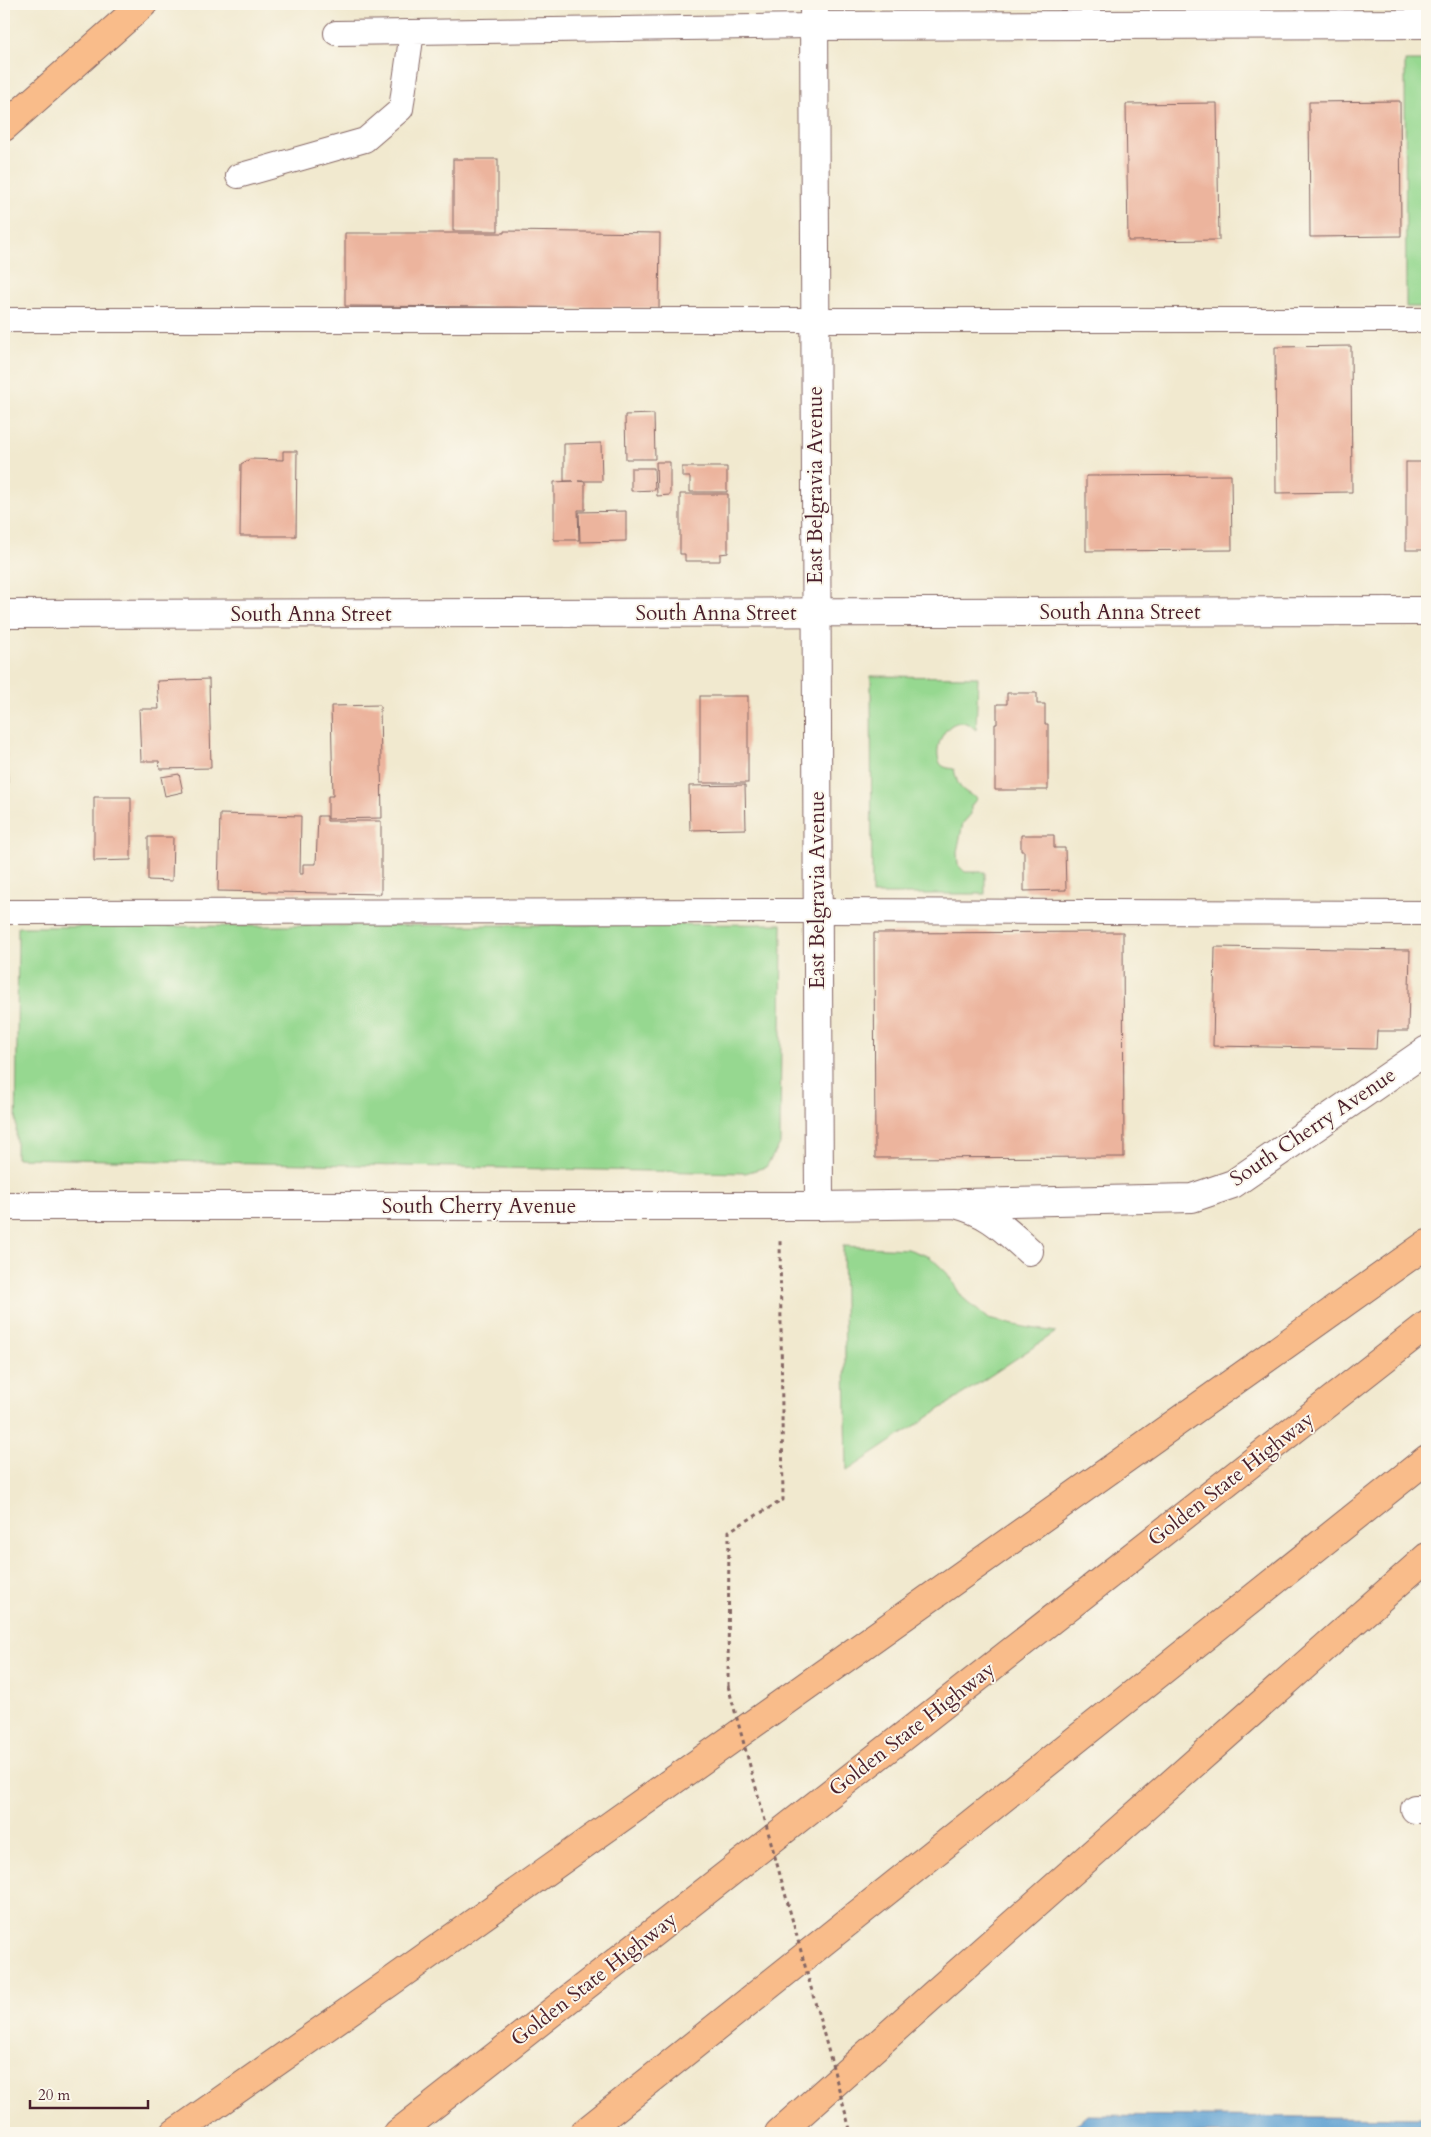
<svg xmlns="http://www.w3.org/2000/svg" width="1431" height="2137" viewBox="0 0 1431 2137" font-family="Cardo,serif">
<rect width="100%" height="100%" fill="#fbf7ec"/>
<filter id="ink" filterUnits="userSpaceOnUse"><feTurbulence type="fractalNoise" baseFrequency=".02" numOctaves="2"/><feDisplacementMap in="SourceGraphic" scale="10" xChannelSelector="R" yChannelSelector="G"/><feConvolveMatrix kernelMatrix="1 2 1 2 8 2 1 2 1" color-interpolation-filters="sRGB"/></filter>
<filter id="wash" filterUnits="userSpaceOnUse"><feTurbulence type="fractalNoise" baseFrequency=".0096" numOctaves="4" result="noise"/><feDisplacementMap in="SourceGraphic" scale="20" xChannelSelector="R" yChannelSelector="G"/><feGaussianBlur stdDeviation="1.12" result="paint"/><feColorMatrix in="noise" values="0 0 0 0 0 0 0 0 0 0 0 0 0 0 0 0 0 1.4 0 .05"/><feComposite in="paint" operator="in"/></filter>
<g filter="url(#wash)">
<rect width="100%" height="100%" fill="#f1e9cf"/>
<g fill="#96d890" stroke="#707c5e">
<path d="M1405 61H1427V307H1406Z"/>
<path d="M871 676 978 677 976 730C973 728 970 724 966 723 947 717 932 747 940 763 943 768 949 768 954 769 958 787 960 790 977 798L971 806V814L963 823 957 852 958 865 965 872H985V894H872Z"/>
<path d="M782 924 780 1144 766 1167 745 1173 16 1158 18 927Z"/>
<path d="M843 1246 908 1249 930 1257 947 1273 962 1297 988 1319 1024 1327 1056 1332 847 1471Z"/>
</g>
<path fill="#5ea1d2" stroke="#54607e" d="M1087 2115 1427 2118V2133H1067Z"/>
<g id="blocks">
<g fill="#ecb49d">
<path d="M1400 101 1401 236 1310 237 1309 102Z"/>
<path d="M1217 103 1219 240 1128 241 1126 104Z"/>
<rect x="453" y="159" width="45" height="72"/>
<path d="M504 231 660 233 659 308 345 306V233H504Z"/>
<path d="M1351 346 1352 492 1276 493 1275 347Z"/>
<path d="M654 414 655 459H626L625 415Z"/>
<path d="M601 443 602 481H578L585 482V510H578L579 540H554V482L573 481H564V444Z"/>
<path d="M283 451H297L296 536H240L241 464 250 459 283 460Z"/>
<path d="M656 462H670V495L657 496Z"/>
<rect x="1406" y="462" width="21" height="88"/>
<path d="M682 467H727V492H690V477H682Z"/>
<path d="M631 468H654L655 490 631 491Z"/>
<path d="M1231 475 1232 550 1086 551V476Z"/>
<path d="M680 494H728V553L720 554V561H685V554H680Z"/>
<path d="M626 511V541L580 542 579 512Z"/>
<path d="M209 679 211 768 160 769 159 761H141L139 709H159L157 681Z"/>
<path d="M1007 693H1037V704H1045V724H1048V790H995V724H997V704H1007Z"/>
<rect x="700" y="696" width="48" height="87"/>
<path d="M380 705 382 818 328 819V796H333L331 706Z"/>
<path d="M4 753H7L8 786H4Z"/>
<path d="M179 774 183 792 165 796 161 777Z"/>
<path d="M745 785 746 829 690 830 689 786Z"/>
<path d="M94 797H131V860L94 861Z"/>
<path d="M220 814 301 816 300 874H303V864H316L318 816H327V821H381V894L218 891Z"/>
<path d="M1021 835H1054V848H1065L1066 890 1024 891V851H1021Z"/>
<path d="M148 837H173L172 881 148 880Z"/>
<path d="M1123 932 1124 1157 875 1158 874 933Z"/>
<path d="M1215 947 1410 950 1408 1031H1377L1376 1049 1213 1046Z"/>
</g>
</g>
</g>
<g filter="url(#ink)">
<use href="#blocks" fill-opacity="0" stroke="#846664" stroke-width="1"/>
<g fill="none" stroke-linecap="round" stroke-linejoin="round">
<g stroke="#846664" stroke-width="26">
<g id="service">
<path d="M336 33 412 32"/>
<path d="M238 176 365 140 401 109 412 32 814 26"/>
<path d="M4 320H1427"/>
<path d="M4 912 817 911 1427 913"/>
</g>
</g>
<g stroke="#846664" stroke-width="30">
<g id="minor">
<path d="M814 4 819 1206"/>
<path d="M814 26 1427 24"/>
<path d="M4 614 1427 611"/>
<path d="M964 1203 1192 1198 1233 1184 1427 1050"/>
<path d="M4 1206H819L955 1204C990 1213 1003 1228 1029 1251"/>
<path d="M1415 1809H1427"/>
</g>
</g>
<g stroke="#846664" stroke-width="30">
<g id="motorway">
<path d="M4 127 143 4"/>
<path d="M175 2133 389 1983 1427 1244"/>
<path d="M398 2133 1427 1325"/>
<path d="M584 2133 1427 1459"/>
<path d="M779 2133 933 1995 1427 1557"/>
</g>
</g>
<path stroke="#846664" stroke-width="3" stroke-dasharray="4 4" stroke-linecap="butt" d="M728 1686 729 1531 783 1500 780 1240"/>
<use href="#service" stroke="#fff" stroke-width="24"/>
<use href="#minor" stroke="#fff" stroke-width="28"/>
<use href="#motorway" stroke="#f9bc8a" stroke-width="28"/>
<path stroke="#846664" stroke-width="3" stroke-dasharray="4 4" stroke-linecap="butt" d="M728 1686 851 2133"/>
</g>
</g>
<g text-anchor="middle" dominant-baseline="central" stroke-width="4" stroke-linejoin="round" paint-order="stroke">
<g font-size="21" fill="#4a1f2b" stroke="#fbf7ec">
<text transform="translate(815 485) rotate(-90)">East Belgravia Avenue</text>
<text x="1120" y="612">South Anna Street</text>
<text x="716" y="613">South Anna Street</text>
<text x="311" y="614">South Anna Street</text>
<text transform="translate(817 890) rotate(-90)">East Belgravia Avenue</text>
<text transform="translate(1313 1127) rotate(-34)">South Cherry Avenue</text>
<text x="479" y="1206">South Cherry Avenue</text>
<text transform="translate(1231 1479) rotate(-38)">Golden State Highway</text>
<text transform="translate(912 1729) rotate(-38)">Golden State Highway</text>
<text transform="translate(594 1979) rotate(-38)">Golden State Highway</text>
</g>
</g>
<rect width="1431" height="2137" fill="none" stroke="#fbf7ec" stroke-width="20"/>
<path d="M30 2100v8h118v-8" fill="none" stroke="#4a1f2b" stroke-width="2.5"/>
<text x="38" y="2100" font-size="15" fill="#4a1f2b" stroke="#fbf7ec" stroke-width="4" paint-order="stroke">20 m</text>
</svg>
